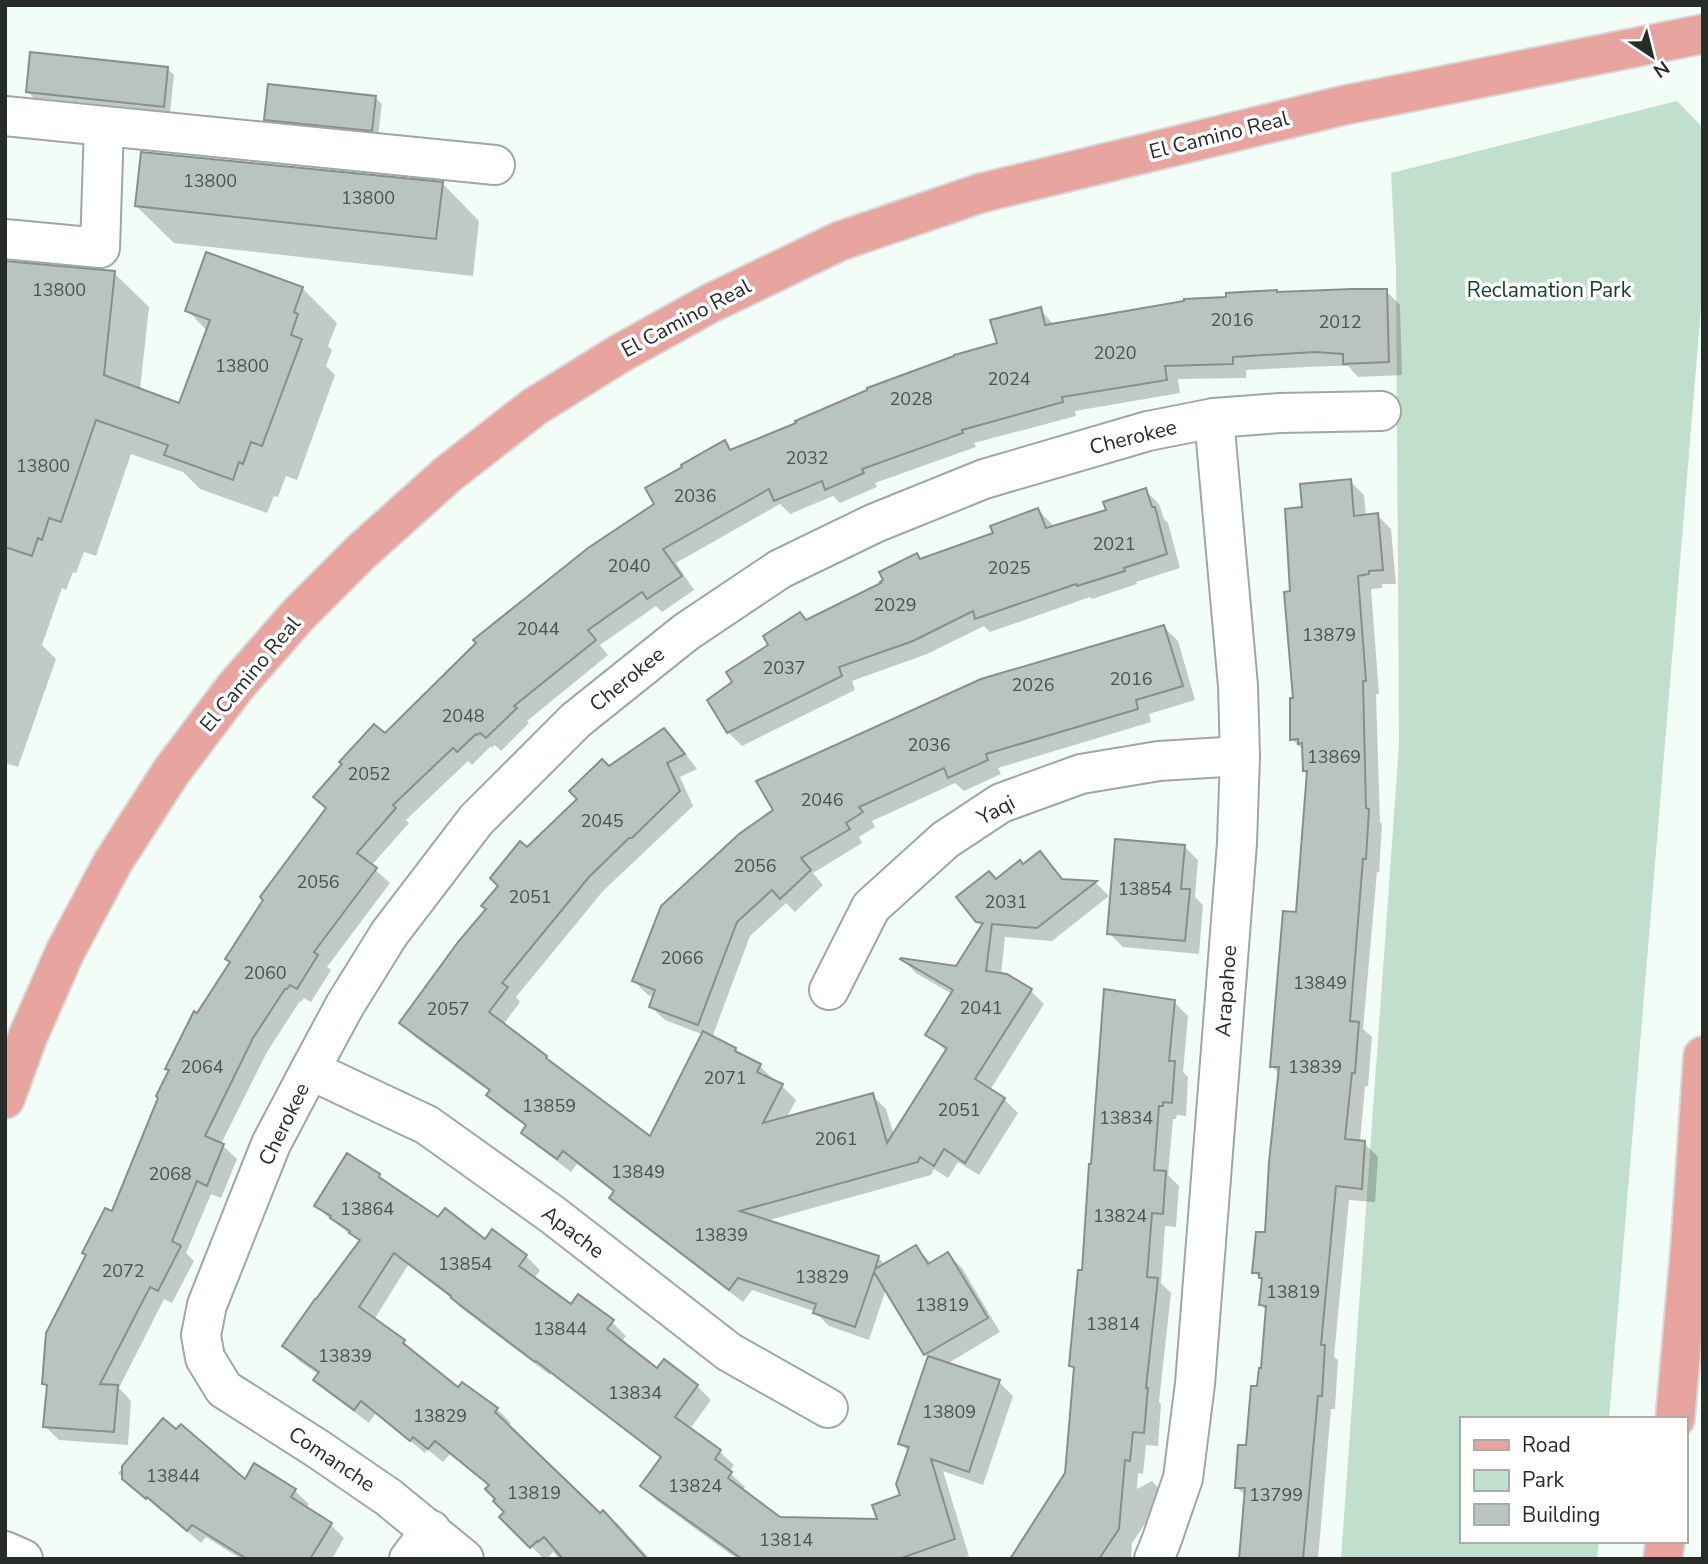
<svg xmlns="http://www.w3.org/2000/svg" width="1708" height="1564" viewBox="0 0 1708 1564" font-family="'Nunito Sans',sans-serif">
<rect width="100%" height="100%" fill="#f3fdf7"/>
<path fill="#c0e0cd" d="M1677 101 1703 128V284L1609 1419H1461V1541H1599L1597 1559H1341L1399 744 1396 268 1391 173Z"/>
<g fill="#0003">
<path d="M167 69 174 75 170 112 34 98 28 92Z"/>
<path d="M375 97 382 104 378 136 273 126 266 119Z"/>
<path d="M442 183 479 221 473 276 174 243 136 206Z"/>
<path d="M5 263 114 273 149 307 140 390 180 405 207 331 187 310 302 288 337 323 328 346 332 350 326 366 335 375 297 480 286 476 278 497 274 496 267 513 200 489 183 472 131 454 96 556 84 552 76 573 73 572 66 590 62 588 42 645 56 659 18 767 5 763Z"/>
<path d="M1276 291 1279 294 1386 291 1400 305 1402 375 1358 377 1348 366H1330L1246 370V378L1178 379 1180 393 1075 411 1076 416 974 443 976 447 875 483 877 487 840 503 833 496 790 514 780 504 676 563 694 590 662 612 656 606 600 645 608 655 527 721 529 723 501 751 495 745 492 748 491 746 472 765 468 761 406 820 409 823 371 866 390 883 327 967 331 970 311 1002 304 998 301 1002 300 1001 267 1052 221 1144 237 1159 221 1198 211 1194 186 1253 194 1261 172 1303 164 1299 119 1388 131 1401 128 1445 59 1440 45 1426 48 1388 44 1384 113 1213 198 1015 385 736 656 504 724 442 733 451 999 344 1040 309 1055 326Z"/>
<path d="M1350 481 1364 495 1366 516 1377 515 1391 529 1396 584H1382V588L1371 589 1379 694H1376L1380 822 1382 824 1379 873 1377 872 1363 1029 1372 1037 1368 1086H1365L1360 1142 1364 1143 1378 1157 1375 1202 1349 1200 1334 1357 1338 1360 1335 1409H1331L1318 1559H1238L1239 1553 1241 1554 1246 1496 1236 1487 1248 1447 1262 1370 1267 1311 1261 1305 1263 1281 1254 1272 1266 1234 1280 1075 1272 1066 1297 913 1309 774 1304 770V751L1292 739 1295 699 1292 593 1304 509Z"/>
<path d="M1145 490 1159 504 1164 519 1168 523 1180 568 1136 582 1137 584 1092 599 1090 597 990 632 984 626 927 654 852 681 855 690 742 746 728 732 734 683 800 614 807 621 883 584 917 556 921 560 995 534 1038 510 1052 524 1053 528 1108 511Z"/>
<path d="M1164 627 1178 641 1195 700 1149 714 1151 722 998 768 1001 774 964 791 955 783 872 821 875 827 859 837 862 843 813 873 823 885 795 912 786 903 750 936 712 1038 735 1049 744 1058 760 1066 774 1080 773 1081 782 1086 796 1100 786 1119 872 1095 886 1109 894 1135 947 1052 927 1034 952 994 916 973 903 960 957 968 983 927 977 921 996 881 1024 866 1040 853 1065 881 1096 883 1109 896 1052 941 1005 937 1001 975 1031 991 1044 1004 990 1090 1004 1099 1018 1113 979 1175 958 1162 948 1178 934 1169 931 1175 766 1221 878 1257 885 1265 916 1247 932 1264 948 1254 962 1268 1000 1332 947 1364 999 1382 1013 1396 983 1485 943 1471 969 1556 959 1559H737L656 1500 642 1486 662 1458 551 1373 550 1375 461 1308 450 1297 408 1265 374 1320 404 1342 418 1355 459 1389 497 1409 511 1423 508 1427 600 1515 614 1524 616 1522 650 1559H559L553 1552 547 1559H544L502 1517 507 1512 490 1486 450 1454 443 1462 427 1449 425 1453 376 1413 369 1423 329 1393 315 1380 319 1375 298 1360 284 1346 360 1242 330 1219 316 1206 379 1176 390 1187 439 1219 486 1241 493 1231 526 1256 540 1270 534 1279 571 1307 612 1322 626 1336 621 1342 657 1370 697 1386 711 1400 690 1429 720 1452 734 1465 729 1472 745 1487 742 1491 780 1519 880 1521 902 1496 909 1452 900 1443 929 1358 886 1289 869 1340 829 1326 814 1311 752 1290 743 1302 625 1212 611 1198 615 1193 577 1164 571 1172 537 1146 523 1133 527 1127 502 1109 489 1095 490 1092 415 1037 402 1023 487 909 527 849 609 768 664 730 678 744 697 769 680 777 693 806 603 891 516 997 520 1002 503 1025 546 1057 556 1068 650 1138 704 1035 665 1020 651 1007 655 997 648 995 634 981 662 907Z"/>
<path d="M1184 846 1198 860 1195 897 1203 905 1199 954 1123 947 1109 933Z"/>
<path d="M1174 1002 1188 1016 1183 1072 1188 1077 1186 1116 1177 1115 1176 1119H1173L1168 1175 1179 1186 1176 1227 1165 1226 1161 1283 1171 1293 1159 1402 1161 1404 1158 1446 1146 1445 1143 1474 1138 1473 1137 1489 1152 1481 1165 1494 1132 1543 1131 1559H1019L1067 1473 1076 1370 1071 1365 1084 1272Z"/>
<path d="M163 1421 245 1481 255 1466 295 1491 309 1504 306 1509 330 1524 344 1538 332 1559H241L206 1537 201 1543 162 1510 161 1511 118 1473Z"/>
</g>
<g fill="#bac4be" stroke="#868f89" stroke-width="2">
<path d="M30 52 168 67 164 107 26 92Z"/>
<path d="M268 84 376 96 372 131 264 120Z"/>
<path d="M141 152 443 182 436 239 135 206Z"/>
<path d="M206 252 303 287 294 312 298 314 291 335 302 339 262 446 251 442 243 464 239 462 233 480 164 455 168 445 96 420 61 522 49 518 42 540 38 538 32 556 5 547V261L115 271 104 375 179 403 210 320 185 311Z"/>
<path d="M1352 289H1387L1389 362 1343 364V354L1315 352 1233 357V364L1165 366 1167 380 1062 397 1063 402 962 430 963 433 862 469 864 473 825 490 822 481 774 501 769 489 663 549 682 576 647 599 642 592 588 630 596 640 514 706 517 708 486 738 480 733 477 735 476 734 457 752 453 748 393 805 396 808 357 853 377 868 314 952 318 955 297 989 290 985 287 989H285L253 1038 205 1136 224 1144 207 1186 197 1181 172 1241 181 1246 158 1291 150 1287 100 1384 118 1385 114 1432 43 1427 47 1385 42 1384 46 1333 86 1255 82 1253 105 1208 112 1211 158 1098 156 1096 169 1070 165 1069 194 1011 197 1013 230 962 225 959 263 900 260 897 326 808 313 797 342 764 339 762 374 724 385 733 476 643 473 640 588 548 654 504 645 488 682 467 681 465 725 440 730 450 796 423 795 421 867 390V388L954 356V355L997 343 990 320 1041 307 1045 325 1184 301V299L1226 297V293L1277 290V292Z"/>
<path d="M1351 479 1354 516 1378 513 1383 570 1369 571V574L1358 576 1366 681H1363L1366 808 1369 809 1366 859H1363L1350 1021 1359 1022 1355 1073H1352L1345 1139 1365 1141 1362 1189 1336 1186 1321 1345H1325L1322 1396H1318L1303 1559H1239L1245 1488H1235L1238 1445H1246L1251 1386H1257L1259 1368H1261L1266 1306 1259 1305 1262 1278H1259V1273H1252L1256 1232H1265L1269 1162 1279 1067H1270L1283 911 1296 912 1307 771H1303L1302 743 1298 744V739L1290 740V698H1293L1284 592 1290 591 1285 509 1302 507 1300 484Z"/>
<path d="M1146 488 1152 507H1155L1167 554 1124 568 1125 571 1077 586 1076 584 975 619 973 611 913 641 839 667 842 676 727 733 707 700 732 682 726 672 768 645 763 636 800 612 806 620 881 583 880 582 883 580 879 572 917 553 920 559 993 533 990 526 1038 508 1046 528 1106 510 1103 502Z"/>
<path d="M1164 625 1183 686 1136 700 1138 709 986 754 988 760 948 778 944 768 859 807 863 812 846 823 850 829 801 858 811 870 780 899 772 890 737 922 698 1025 649 1007 655 990 632 981 661 906 739 834 773 810 756 781 981 679Z"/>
<path d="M664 728 685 754 667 763 680 791 632 838H629L589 877 502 983 508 987 489 1012 547 1056 546 1058 650 1136 703 1031 736 1048 735 1051 761 1064 757 1072 783 1084 763 1123 873 1093 887 1143 947 1048 925 1035 953 990 900 959 901 958 956 966 983 923 976 922 956 897 989 871 996 879 1020 860 1023 864 1040 851 1062 879 1097 881 1037 928 992 924 986 971 1007 974 1032 989 975 1079 1005 1098 965 1163 944 1149 934 1166 920 1157 918 1162 740 1211 879 1256 875 1269 916 1245 928 1264 948 1252 988 1318 924 1355 874 1272 855 1327 813 1313 816 1304 738 1278 729 1290 609 1198 614 1191 563 1151 557 1159 521 1133 526 1125 486 1095 490 1090 399 1023 458 942 486 909 481 906 498 886 490 878 520 841 527 847 577 799 569 791 602 759 609 766Z"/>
<path d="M1115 839 1185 845 1181 889H1190L1185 941 1107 934Z"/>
<path d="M1104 989 1175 1000 1169 1061H1175L1172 1103 1163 1102V1106H1159L1154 1170 1166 1171 1163 1214 1152 1213 1147 1277 1158 1278 1146 1388H1148L1144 1433 1133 1432 1130 1461 1125 1460 1119 1529 1099 1559H1010L1065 1473 1074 1367 1069 1366 1078 1270H1082L1089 1164H1091Z"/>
<path d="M347 1153 380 1174 379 1177 438 1217 445 1208 485 1239 492 1229 527 1255 519 1266 571 1304 578 1294 614 1320 607 1329 657 1368 664 1359 698 1385 675 1417 721 1450 715 1459 732 1472 728 1478 780 1517 877 1519 872 1505 900 1495 896 1484 909 1447 898 1444 928 1356 1000 1380 969 1472 931 1459 955 1539 899 1559H742L640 1486 661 1457 536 1361 535 1362 451 1298V1296L394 1253 359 1307 405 1340 403 1343 458 1387 462 1382 498 1408 495 1412 600 1513 603 1510 647 1559H563L544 1537 538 1542 537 1541 530 1548 499 1517 504 1512 493 1501 495 1499 485 1489 489 1485 435 1441 428 1449 413 1437 410 1441 361 1401 354 1410 313 1380 319 1372 282 1346 315 1299H316L360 1240 349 1233 350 1231 330 1218 331 1216 314 1206Z"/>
<path d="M163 1418 176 1429 181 1424 245 1479 254 1463 296 1489 291 1497 332 1523 310 1559H247L192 1525 187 1531 147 1497 146 1499 122 1479V1466Z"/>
</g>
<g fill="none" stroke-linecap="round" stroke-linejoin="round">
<g stroke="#9ea8a2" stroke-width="42">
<g id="minor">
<path d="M5 116 495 165"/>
<path d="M5 239 100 248 104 126"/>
<path d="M829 990 871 907 945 840 1001 803 1081 774 1159 761 1240 756"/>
<path d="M310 1070 427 1125 553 1215 729 1352 828 1408"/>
<path d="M5 1551 23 1559"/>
<path d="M409 1559 431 1530"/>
<path d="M464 1559 388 1497 318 1449 224 1389 205 1358 201 1335 207 1305 271 1144 310 1070 345 1005 389 934 476 820 576 720 686 632 780 569 875 523 984 479 1148 431 1214 418 1280 413 1381 411"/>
<path d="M1154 1559 1161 1542 1183 1478 1195 1384 1237 843 1240 756 1238 686 1214 418"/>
</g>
</g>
<g stroke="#d8d9d8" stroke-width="42">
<g id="major">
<path d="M5 1099 28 1036 65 952 113 862 171 772 236 686 298 615 361 552 448 474 534 407 619 354 709 304 840 241 981 193 1345 105 1703 34"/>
<path d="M1675 1419 1690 1250 1703 1056"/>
<path d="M1663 1559 1665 1541"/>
</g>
</g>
<use href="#minor" stroke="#fff" stroke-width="38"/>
<use href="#major" stroke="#e8a59f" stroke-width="38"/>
</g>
<g text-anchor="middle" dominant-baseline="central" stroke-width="7" stroke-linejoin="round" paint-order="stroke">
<g font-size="18" fill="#4c524e">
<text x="210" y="181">13800</text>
<text x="368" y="198">13800</text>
<text x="59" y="290">13800</text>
<text x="1232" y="320">2016</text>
<text x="1340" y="322">2012</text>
<text x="1115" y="353">2020</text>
<text x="242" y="366">13800</text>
<text x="1009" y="379">2024</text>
<text x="911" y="399">2028</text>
<text x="807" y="458">2032</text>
<text x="43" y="466">13800</text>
<text x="695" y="496">2036</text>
<text x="1114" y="544">2021</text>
<text x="629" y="566">2040</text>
<text x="1009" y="568">2025</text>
<text x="895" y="605">2029</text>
<text x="538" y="629">2044</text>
<text x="1329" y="635">13879</text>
<text x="784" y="668">2037</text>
<text x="1131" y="679">2016</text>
<text x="1033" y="685">2026</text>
<text x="463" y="716">2048</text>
<text x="929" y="745">2036</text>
<text x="1334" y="757">13869</text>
<text x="369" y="774">2052</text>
<text x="822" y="800">2046</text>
<text x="602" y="821">2045</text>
<text x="755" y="866">2056</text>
<text x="318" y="882">2056</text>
<text x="1145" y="889">13854</text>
<text x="530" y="897">2051</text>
<text x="1006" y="902">2031</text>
<text x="682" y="958">2066</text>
<text x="265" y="973">2060</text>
<text x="1320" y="983">13849</text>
<text x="981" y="1008">2041</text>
<text x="448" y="1009">2057</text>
<text x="202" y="1067">2064</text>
<text x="1315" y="1067">13839</text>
<text x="725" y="1078">2071</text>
<text x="549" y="1106">13859</text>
<text x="959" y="1110">2051</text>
<text x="1126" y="1118">13834</text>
<text x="836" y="1139">2061</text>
<text x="638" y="1172">13849</text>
<text x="170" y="1174">2068</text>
<text x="367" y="1209">13864</text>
<text x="1120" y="1216">13824</text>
<text x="721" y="1235">13839</text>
<text x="465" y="1264">13854</text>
<text x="123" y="1271">2072</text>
<text x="822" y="1277">13829</text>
<text x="1293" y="1292">13819</text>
<text x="942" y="1305">13819</text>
<text x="1113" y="1324">13814</text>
<text x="560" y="1329">13844</text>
<text x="345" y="1356">13839</text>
<text x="635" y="1393">13834</text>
<text x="949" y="1412">13809</text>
<text x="440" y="1416">13829</text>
<text x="173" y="1476">13844</text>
<text x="695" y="1486">13824</text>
<text x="534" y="1493">13819</text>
<text x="1276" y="1495">13799</text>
<text x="786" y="1540">13814</text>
</g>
<g font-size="21" fill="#282c29" stroke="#fff">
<text transform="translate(1219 135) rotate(-14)">El Camino Real</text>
<text transform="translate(686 318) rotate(-28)">El Camino Real</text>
<text transform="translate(1133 437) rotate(-14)">Cherokee</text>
<text transform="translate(250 674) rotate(-50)">El Camino Real</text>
<text transform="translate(627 679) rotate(-39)">Cherokee</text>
<text transform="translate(996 810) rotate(-28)">Yaqi</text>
<text transform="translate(1226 991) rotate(-86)">Arapahoe</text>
<text transform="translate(284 1124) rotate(-64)">Cherokee</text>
<text transform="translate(573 1232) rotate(37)">Apache</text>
<text transform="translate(332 1459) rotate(34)">Comanche</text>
</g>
<g font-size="21" fill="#11412b" stroke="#fff">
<text x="1549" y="290">Reclamation Park</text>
</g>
</g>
<rect width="1708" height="1564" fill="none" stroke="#282c29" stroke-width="14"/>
<rect x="1460" y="1417" width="228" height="126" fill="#ffffff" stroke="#a9aba9" stroke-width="2"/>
<rect x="1474" y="1440" width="35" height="10" fill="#e8a59f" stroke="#a9aba9" stroke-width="2"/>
<text x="1522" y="1452" font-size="21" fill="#282c29">Road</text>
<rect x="1474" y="1470" width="35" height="21" fill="#c0e0cd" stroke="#a9aba9" stroke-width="2"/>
<text x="1522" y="1487" font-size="21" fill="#282c29">Park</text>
<rect x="1474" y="1504" width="35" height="21" fill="#bac4be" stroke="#a9aba9" stroke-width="2"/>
<text x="1522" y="1522" font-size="21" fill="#282c29">Building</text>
<g transform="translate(1652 56) rotate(145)" stroke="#ffffff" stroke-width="5" paint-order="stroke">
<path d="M0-5L12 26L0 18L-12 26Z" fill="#282c29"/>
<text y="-10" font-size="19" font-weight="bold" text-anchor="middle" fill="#282c29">N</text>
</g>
</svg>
